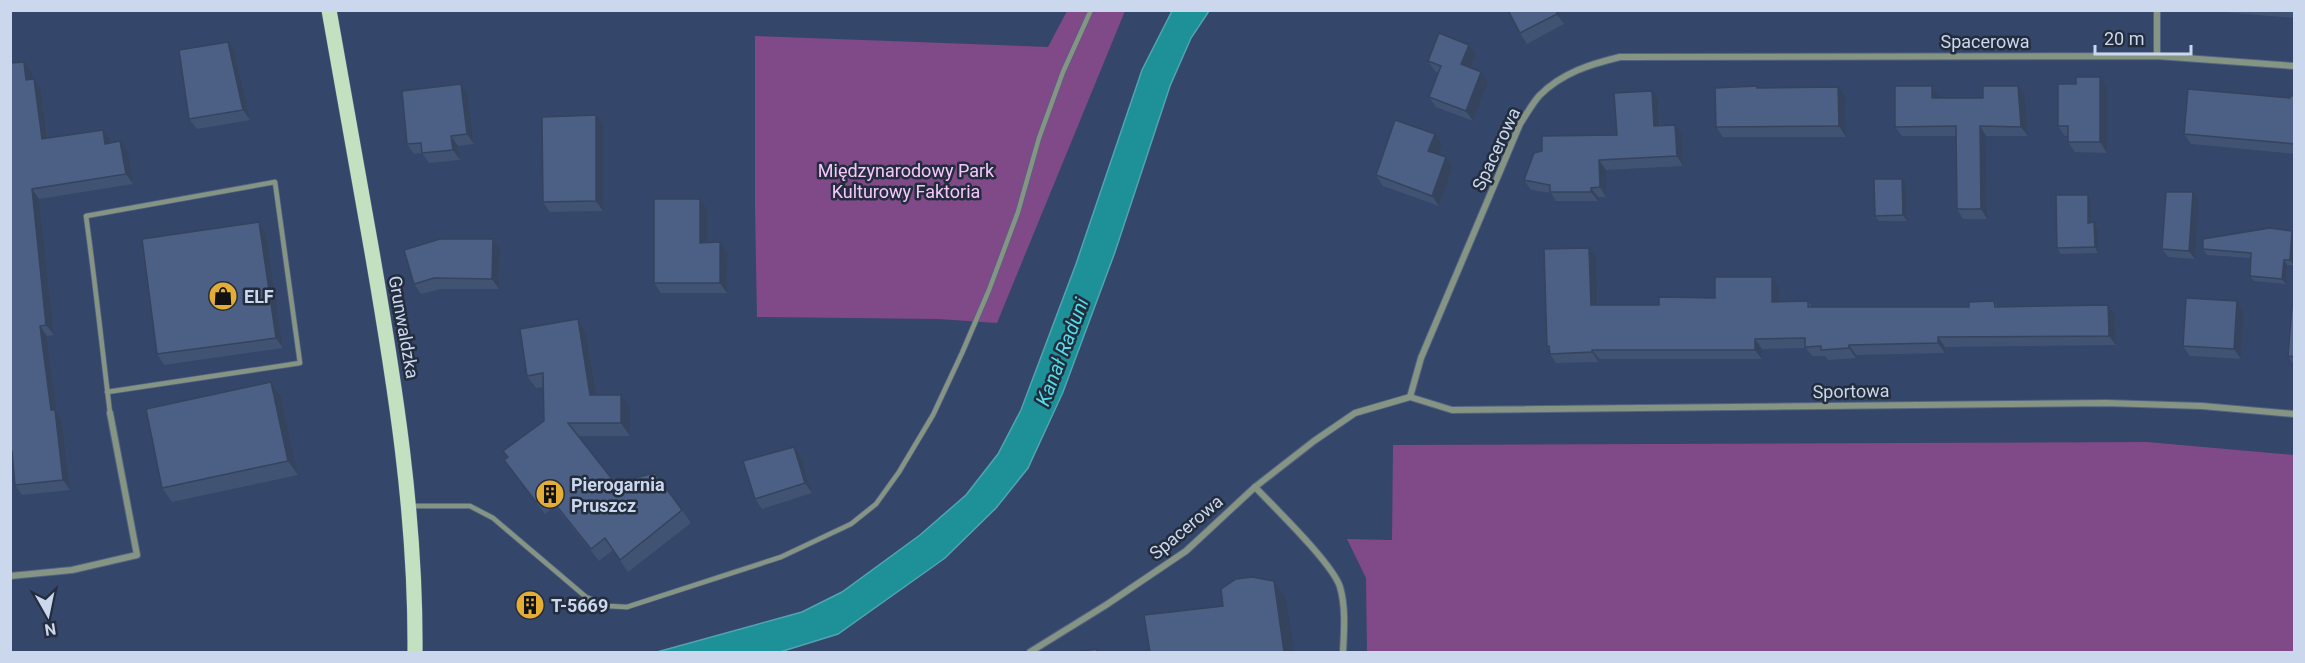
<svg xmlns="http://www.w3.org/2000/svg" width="2305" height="663" viewBox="0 0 2305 663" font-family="Roboto,sans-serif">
<rect width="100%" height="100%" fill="#344669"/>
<g fill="#804987">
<path d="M1067 11H1125L997 323 938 319 757 317 755 209V36L1048 47Z"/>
<path d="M2147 442 2294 455V652H1367L1366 578 1347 539 1392 540 1393 445Z"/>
</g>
<path fill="#1d9098" stroke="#51a5b1" stroke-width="1.5" d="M1172 11H1209L1191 38 1170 86 1115 252 1063 392 1028 468 996 508 945 558 838 634 780 652H657L802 612 842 592 920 535 966 495 998 454 1021 410 1076 264 1142 70Z"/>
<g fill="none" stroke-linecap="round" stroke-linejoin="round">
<g stroke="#526383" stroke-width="6">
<g id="service">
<path d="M107 392 300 363 275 182 86 216C95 281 102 347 110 413"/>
<path d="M411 506H470L493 518 586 597 608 606 627 607 781 557 851 524 876 504 899 472 933 415 962 353 989 290 1018 212 1039 138 1063 72 1091 10"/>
</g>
</g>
<g stroke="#526383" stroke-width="8">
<g id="minor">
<path d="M2157 10V56"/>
<path d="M1410 397 1421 358 1520 124C1526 115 1532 104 1539 96 1561 73 1591 64 1620 57L2157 56 2294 66"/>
<path d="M1410 397 1452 410 2106 403 2202 406 2294 414"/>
<path d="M1255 487C1274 507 1333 564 1340 587 1346 607 1344 632 1343 652"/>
<path d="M10 576 72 570 137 555 110 413"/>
<path d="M1030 652 1106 605 1186 551 1255 487 1314 441 1355 413 1410 397"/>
</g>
</g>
<g stroke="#526383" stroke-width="16">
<path id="primary" d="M329 10C343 91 358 171 372 252 395 385 416 516 415 652"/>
</g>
<use href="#service" stroke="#869484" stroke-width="4.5"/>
<use href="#minor" stroke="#869484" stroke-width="6"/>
<use href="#primary" stroke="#c3e1c0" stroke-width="15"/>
</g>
<g fill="#415372">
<path d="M1557 10 1564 24 1527 44 1520 33Z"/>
<rect x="1612" y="10" width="41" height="1"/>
<path d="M2209 10H2295V18L2210 11Z"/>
<path d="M1469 45 1476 55 1471 68 1481 72 1488 82 1473 121 1436 107 1429 97 1438 73 1435 71 1428 61Z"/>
<path d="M235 52 250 120 197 129 189 119Z"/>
<path d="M10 63 32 72V79H34L41 90 48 138 110 140 111 143 128 152 133 184 39 199 54 335 47 336 57 413 62 420 70 490 22 495 15 485 13 462 10 459Z"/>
<path d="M461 84 468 94 474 144 458 146 460 160 429 163 422 153 414 154 407 144Z"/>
<path d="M1757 86 1758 88 1845 97 1846 137H1723L1716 127Z"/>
<path d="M1932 86 1939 95V98H1983L2025 95 2028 136H1986L1987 219H1963L1957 209 1956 136H1902L1895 127Z"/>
<path d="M2107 87V153L2075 152 2068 142V136H2065L2058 126Z"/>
<path d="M2295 96V154L2191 144 2184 134 2290 98Z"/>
<path d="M1658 100 1660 126 1682 134 1683 166 1606 170V197H1598V201H1556L1551 193 1531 190 1524 180 1617 135Z"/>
<path d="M603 125V211L550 212 543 202Z"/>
<path d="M1435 134 1442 144 1438 154 1446 157 1453 167 1439 206 1383 186 1376 175Z"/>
<path d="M1906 184 1907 221H1879L1875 216Z"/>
<path d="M2088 195 2091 201V222H2094L2098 228V253L2061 254 2057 248Z"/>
<path d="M700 199 707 209V242H720L728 253 727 293H661L654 283Z"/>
<path d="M2199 200 2195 259 2168 257 2162 249Z"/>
<path d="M259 222 266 232 283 348 164 365 157 354Z"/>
<path d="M2292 231 2295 234 2294 265H2287L2286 284 2254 281 2250 276 2251 258 2207 255 2203 249Z"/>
<path d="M493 239 500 249 499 289H441L421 294 414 284Z"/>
<path d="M1596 258 1598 305H1659L1715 298 1772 277 1779 287V301H1808L1812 307H1969L1994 301 1998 307 2108 305 2115 314 2116 345 1945 347V353L1856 355V358L1828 360 1825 356H1812L1806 348 1762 349V359H1599V362L1556 363 1550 354 1549 350 1547 346Z"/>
<path d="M2237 301 2244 311 2241 359 2190 356 2183 346Z"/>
<path d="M2295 306V366L2288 356Z"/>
<path d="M578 319 586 332 597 395H621L630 407V436H578L615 483 682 510 691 523 628 572 613 550 599 561 555 506 545 514 504 460 507 458 503 451 544 421V387L536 388 527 376Z"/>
<path d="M271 382 281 396 298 475 172 502 162 488Z"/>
<path d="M801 457 812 493 762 509 755 499Z"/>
</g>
<g fill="#35435d">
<path d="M1556 10H1557L1564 24 1557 14Z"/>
<path d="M228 42 235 52 250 120 243 110Z"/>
<path d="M1469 45 1476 55 1468 75 1461 64Z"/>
<path d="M24 62 32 72 33 90 26 80Z"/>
<path d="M1481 72 1488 82 1473 121 1466 111Z"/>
<path d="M2100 77 2107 87V153L2100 142Z"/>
<path d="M34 79 41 90 49 149 42 139Z"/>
<path d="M461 84 468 94 474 144 467 134Z"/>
<path d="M1932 86 1939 95V107L1932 98Z"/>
<path d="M2018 86 2025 95 2028 136 2021 127Z"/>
<path d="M1838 87 1845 97 1846 137 1839 126Z"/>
<path d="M1652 91 1658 100 1660 136 1654 126Z"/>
<path d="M596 115 603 125V211L596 201Z"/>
<path d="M1675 125 1682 134 1683 166 1677 156Z"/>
<path d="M1980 126 1986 136 1987 219 1981 209Z"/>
<path d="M103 130 110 140 112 154 105 144Z"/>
<path d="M1435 134 1442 144 1436 161 1428 151Z"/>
<path d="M451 136 458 146 460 160 453 150Z"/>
<path d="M120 141 128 152 133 184 126 174Z"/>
<path d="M1446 157 1453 167 1439 206 1432 196Z"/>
<path d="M1599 160 1606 170V197L1600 187Z"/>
<path d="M1902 179 1906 184 1907 221 1903 215Z"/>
<path d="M1591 188 1598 197V201L1591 192Z"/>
<path d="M32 189 39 199 54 335 46 325Z"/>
<path d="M2193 192 2199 200 2195 259 2189 251Z"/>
<path d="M2088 195 2091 201V228L2088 223Z"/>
<path d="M700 199 707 209V253L700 243Z"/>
<path d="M259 222 266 232 283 348 276 338Z"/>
<path d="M2094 222 2098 228V253L2095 247Z"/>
<path d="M2292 231 2295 234 2294 265 2290 260Z"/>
<path d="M493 239 500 249 499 289 492 279Z"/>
<path d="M720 242 728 253 727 293 720 283Z"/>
<path d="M1589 248 1596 258 1598 315 1591 305Z"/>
<path d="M2284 260 2287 265 2286 284 2282 279Z"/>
<path d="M1772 277 1779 287V311L1772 302Z"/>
<path d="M2237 301 2244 311 2241 359 2234 349Z"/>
<path d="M2108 305 2115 314 2116 345 2109 336Z"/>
<path d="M578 319 586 332 599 408 590 395Z"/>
<path d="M40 326 47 336 57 413 62 420 70 490 63 480 51 410Z"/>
<path d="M1938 337 1945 347V353L1938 343Z"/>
<path d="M1755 339 1762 349V359L1755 350Z"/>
<path d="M1849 345 1856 355V358L1849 348Z"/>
<path d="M1592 350 1599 359V362L1592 352Z"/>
<path d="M271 382 281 396 298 475 288 461Z"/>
<path d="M621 395 630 407V436L621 423Z"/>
<path d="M794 447 801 457 812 493 805 483Z"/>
<path d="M1274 581 1286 598 1294 652H1284Z"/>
</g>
<g fill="#4c6085" stroke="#35435d" stroke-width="1.5">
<path d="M1508 10H1556L1557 14 1520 33Z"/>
<path d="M1439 33 1469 45 1461 64 1481 72 1466 111 1429 97 1441 66 1428 61Z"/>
<path d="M228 42 243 110 189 119 179 50Z"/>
<path d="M24 62 26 80 34 79 42 139 103 130 105 144 120 141 126 174 32 189 46 325 40 326 51 410H55L63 480 15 485 12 451H10V63Z"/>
<path d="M2076 77H2100V142H2068V126H2058V84H2076Z"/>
<path d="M461 84 467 134 451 136 453 150 422 153 421 143 407 144 402 91Z"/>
<path d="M1757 86V88L1838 87 1839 126 1716 127 1715 88Z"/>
<path d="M1895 86H1932V98H1983V86H2018L2021 127 1980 126 1981 209H1957L1956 126 1895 127Z"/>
<path d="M2188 89 2290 98V96H2295V144L2184 134Z"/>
<path d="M1652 91 1654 126 1675 125 1677 156 1599 160 1600 187 1591 188V192H1550V185L1524 180 1534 153 1542 151V136L1617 135 1614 93Z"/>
<path d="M596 115V201L543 202 542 117Z"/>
<path d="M1395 120 1435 134 1428 151 1446 157 1432 196 1376 175Z"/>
<path d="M1874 179H1902L1903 215 1875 216Z"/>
<path d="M2166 192H2193L2189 251 2162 249Z"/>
<path d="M2056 195H2088V223L2094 222 2095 247 2057 248Z"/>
<path d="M654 199H700V243L720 242V283H654Z"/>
<path d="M259 222 276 338 157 354 142 239Z"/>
<path d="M2270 228 2292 231 2290 260H2284L2282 279 2250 276 2251 253 2203 249V239Z"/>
<path d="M440 239H493L492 279 434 278 414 284 404 250Z"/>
<path d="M1589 248 1591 305H1659V297L1715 298V277H1772V302L1808 301V307H1969V302L1994 301 1995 307 2108 305 2109 336 1938 337V343L1849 345V348L1821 350V346L1805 347V338L1755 339V350H1592V352L1550 354 1549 346H1547L1544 249Z"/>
<path d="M2186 298 2237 301 2234 349 2183 346Z"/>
<path d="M2292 306H2295V357L2288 356Z"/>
<path d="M578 319 590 395H621V423H568L615 483 655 473 682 510 620 560 605 538 591 549 547 494 536 502 504 460 508 457 503 451 544 421 543 373 527 376 520 329Z"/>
<path d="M271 382 288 461 162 488 146 409Z"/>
<path d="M794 447 805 483 755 499 743 461Z"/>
<path d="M1252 577 1274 581 1284 652H1150L1144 615 1223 606 1221 589 1236 579Z"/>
<path d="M1096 649 1097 652H1079Z"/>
</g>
<defs>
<g id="shop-disc" transform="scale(1.5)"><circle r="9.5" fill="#e4ad35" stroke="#242d3d"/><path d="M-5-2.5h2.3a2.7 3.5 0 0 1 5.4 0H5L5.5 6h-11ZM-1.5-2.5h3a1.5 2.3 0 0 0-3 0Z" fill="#111"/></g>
<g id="building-disc" transform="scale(1.5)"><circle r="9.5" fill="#e4ad35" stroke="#242d3d"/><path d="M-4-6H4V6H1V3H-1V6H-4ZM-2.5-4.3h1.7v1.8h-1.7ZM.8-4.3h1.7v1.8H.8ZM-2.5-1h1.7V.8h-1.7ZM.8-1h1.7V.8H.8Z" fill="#111"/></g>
</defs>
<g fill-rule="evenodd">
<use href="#shop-disc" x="223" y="296"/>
<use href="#building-disc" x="550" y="494"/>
<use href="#building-disc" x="530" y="605"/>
</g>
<g text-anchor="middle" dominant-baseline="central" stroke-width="5" stroke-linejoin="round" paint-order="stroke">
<g font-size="18" fill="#cbd7ec" stroke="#242d3d">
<text x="1985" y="41">Spacerowa</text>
<text transform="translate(1496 149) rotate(-65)">Spacerowa</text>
<text transform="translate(404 327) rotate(80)">Grunwaldzka</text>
<text transform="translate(1851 391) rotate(-1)">Sportowa</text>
<text transform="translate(1186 527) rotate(-40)">Spacerowa</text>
</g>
<g font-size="18" fill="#f6c6fd" stroke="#242d3d">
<text x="906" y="170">Międzynarodowy Park<tspan x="906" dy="21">Kulturowy Faktoria</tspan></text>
</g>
<g font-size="18" font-weight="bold" fill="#cbd7ec" stroke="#242d3d" text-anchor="start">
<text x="244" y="296">ELF</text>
<text x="571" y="484">Pierogarnia<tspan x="571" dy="21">Pruszcz</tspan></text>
<text x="551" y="605">T-5669</text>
</g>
<g font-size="20" font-style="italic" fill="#52dee9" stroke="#242d3d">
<text transform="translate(1062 352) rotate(-69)">Kanał Raduni</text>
</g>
</g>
<rect width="2305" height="663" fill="none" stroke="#cbd7ec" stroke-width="24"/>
<g transform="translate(48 615) rotate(171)" stroke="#242d3d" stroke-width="4.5" paint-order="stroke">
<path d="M0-4.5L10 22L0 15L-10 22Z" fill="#cbd7ec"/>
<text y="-9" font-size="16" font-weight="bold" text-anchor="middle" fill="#cbd7ec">N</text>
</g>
<path d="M2095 45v9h96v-9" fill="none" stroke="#cbd7ec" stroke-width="3"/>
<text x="2104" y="45" font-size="18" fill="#cbd7ec" stroke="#242d3d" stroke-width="4.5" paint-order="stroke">20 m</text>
</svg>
